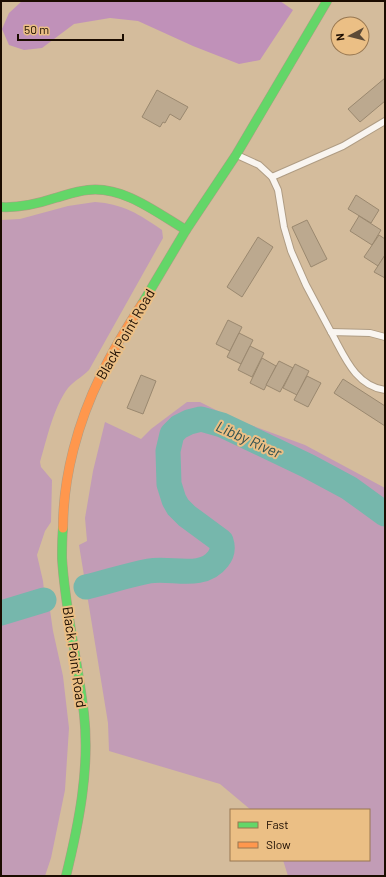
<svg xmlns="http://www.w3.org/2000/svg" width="386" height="877" viewBox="0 0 386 877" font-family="Barlow,sans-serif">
<rect width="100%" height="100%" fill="#d4bc9c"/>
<g fill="#c29cb6">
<path d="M95 202C123 204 139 214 162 230L163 238 89 370C82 377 74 381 68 388 53 408 47 439 40 462L41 467 52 480 51 522 45 531 37 555 43 581 45 601 48 596 53 631 63 676 69 728 65 790 51 858 45 876H1V220L20 219 68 206Z"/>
<path d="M187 402H200L232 418 305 445 385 488V876H288L283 860H369V810H251L220 784 109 751 108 723 79 545 87 541 85 518 93 471 105 422 141 439 151 429Z"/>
</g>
<path fill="#c091b9" d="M22 1H280L293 10 260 60 239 64 193 46 138 21 110 18 74 24 42 48 24 50 9 45 2 29 9 13Z"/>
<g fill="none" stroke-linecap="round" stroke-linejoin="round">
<g stroke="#76b7ac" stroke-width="25">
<path d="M86 587C107 582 128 575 149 571 172 567 202 580 218 559 223 553 223 547 221 541L187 516 178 507 174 500 169 484 168 451 172 434 179 427 189 422 201 419 222 425 308 466 349 488 385 514"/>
<path d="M1 613 44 600"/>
</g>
</g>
<g fill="#bca98f" stroke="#9a886f">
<path d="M385 78V101L360 122 348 109Z"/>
<path d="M157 90 188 107 180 120 170 114 165 123 163 122 160 127 142 117Z"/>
<path d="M356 195 379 210 371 223 348 209Z"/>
<path d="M359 216 381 230 372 245 350 231Z"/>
<path d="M307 220 327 259 311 267 292 227Z"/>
<path d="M379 235 385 239V255L378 266 364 257Z"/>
<path d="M258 237 273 247 242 297 227 287Z"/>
<path d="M385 255V278L374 272Z"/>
<path d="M228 320 242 327 230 351 216 344Z"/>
<path d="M239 333 253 340 241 364 227 357Z"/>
<path d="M250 346 264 353 252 377 238 370Z"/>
<path d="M262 358 276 366 264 390 250 383Z"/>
<path d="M279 361 293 368 280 392 266 385Z"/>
<path d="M295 364 309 371 297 395 283 388Z"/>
<path d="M141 375 156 381 143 414 127 408Z"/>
<path d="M307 376 321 383 308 407 294 400Z"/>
<path d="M343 379 385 406V426L334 393Z"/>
</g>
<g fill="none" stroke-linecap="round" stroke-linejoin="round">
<g stroke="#af9c83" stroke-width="8">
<g id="lane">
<path d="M237 155 259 165 272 177 278 190 284 227 291 251 306 285 331 332"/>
<path d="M272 177 343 146 385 121"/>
<path d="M385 337 370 333 331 332C344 355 355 386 385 390"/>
</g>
</g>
<g stroke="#af9c83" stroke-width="10">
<g id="fast">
<path d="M1 207C20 208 37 204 55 198 66 195 77 191 88 190 124 186 157 213 186 230"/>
<path d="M142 304 186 230 236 155 327 1"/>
<path d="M63 528C62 538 62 548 62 558 65 610 78 662 84 714 90 768 79 823 66 876"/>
</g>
</g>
<g stroke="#af9c83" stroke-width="10">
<path id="slow" d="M63 528C63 476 78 422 101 375 113 350 127 327 142 304"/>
</g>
<use href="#lane" stroke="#f9f5f0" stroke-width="6"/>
<use href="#fast" stroke="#63d668" stroke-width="9"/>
<use href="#slow" stroke="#ff974d" stroke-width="9"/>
</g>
<g text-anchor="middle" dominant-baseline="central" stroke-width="4" stroke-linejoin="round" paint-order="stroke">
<g font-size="14" fill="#1b0c00" stroke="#ebbf85">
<text transform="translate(125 334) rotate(-60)">Black Point Road</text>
<text transform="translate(75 657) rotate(82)">Black Point Road</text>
</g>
<g font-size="15" font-style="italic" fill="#315150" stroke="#ebbf85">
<text transform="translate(249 439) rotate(24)">Libby River</text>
</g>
</g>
<rect width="386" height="877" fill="none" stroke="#1b0c00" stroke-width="4"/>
<rect x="230" y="809" width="140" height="52" fill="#ebbf85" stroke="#987750"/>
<rect x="238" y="822" width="20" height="6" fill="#63d668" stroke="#987750"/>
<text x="266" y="829" font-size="12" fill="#1b0c00">Fast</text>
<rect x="238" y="842" width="20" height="6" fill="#ff974d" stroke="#987750"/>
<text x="266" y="849" font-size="12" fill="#1b0c00">Slow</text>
<g transform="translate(350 36) rotate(263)"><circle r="19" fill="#ebbf85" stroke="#987750"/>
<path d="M0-3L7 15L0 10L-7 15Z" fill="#5c4a37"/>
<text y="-6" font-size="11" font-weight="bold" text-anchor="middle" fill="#1b0c00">N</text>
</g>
<path d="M18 34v6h105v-6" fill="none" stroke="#1b0c00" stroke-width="2"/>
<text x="24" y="34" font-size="12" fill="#1b0c00" stroke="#ebbf85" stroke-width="3" paint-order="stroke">50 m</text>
</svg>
